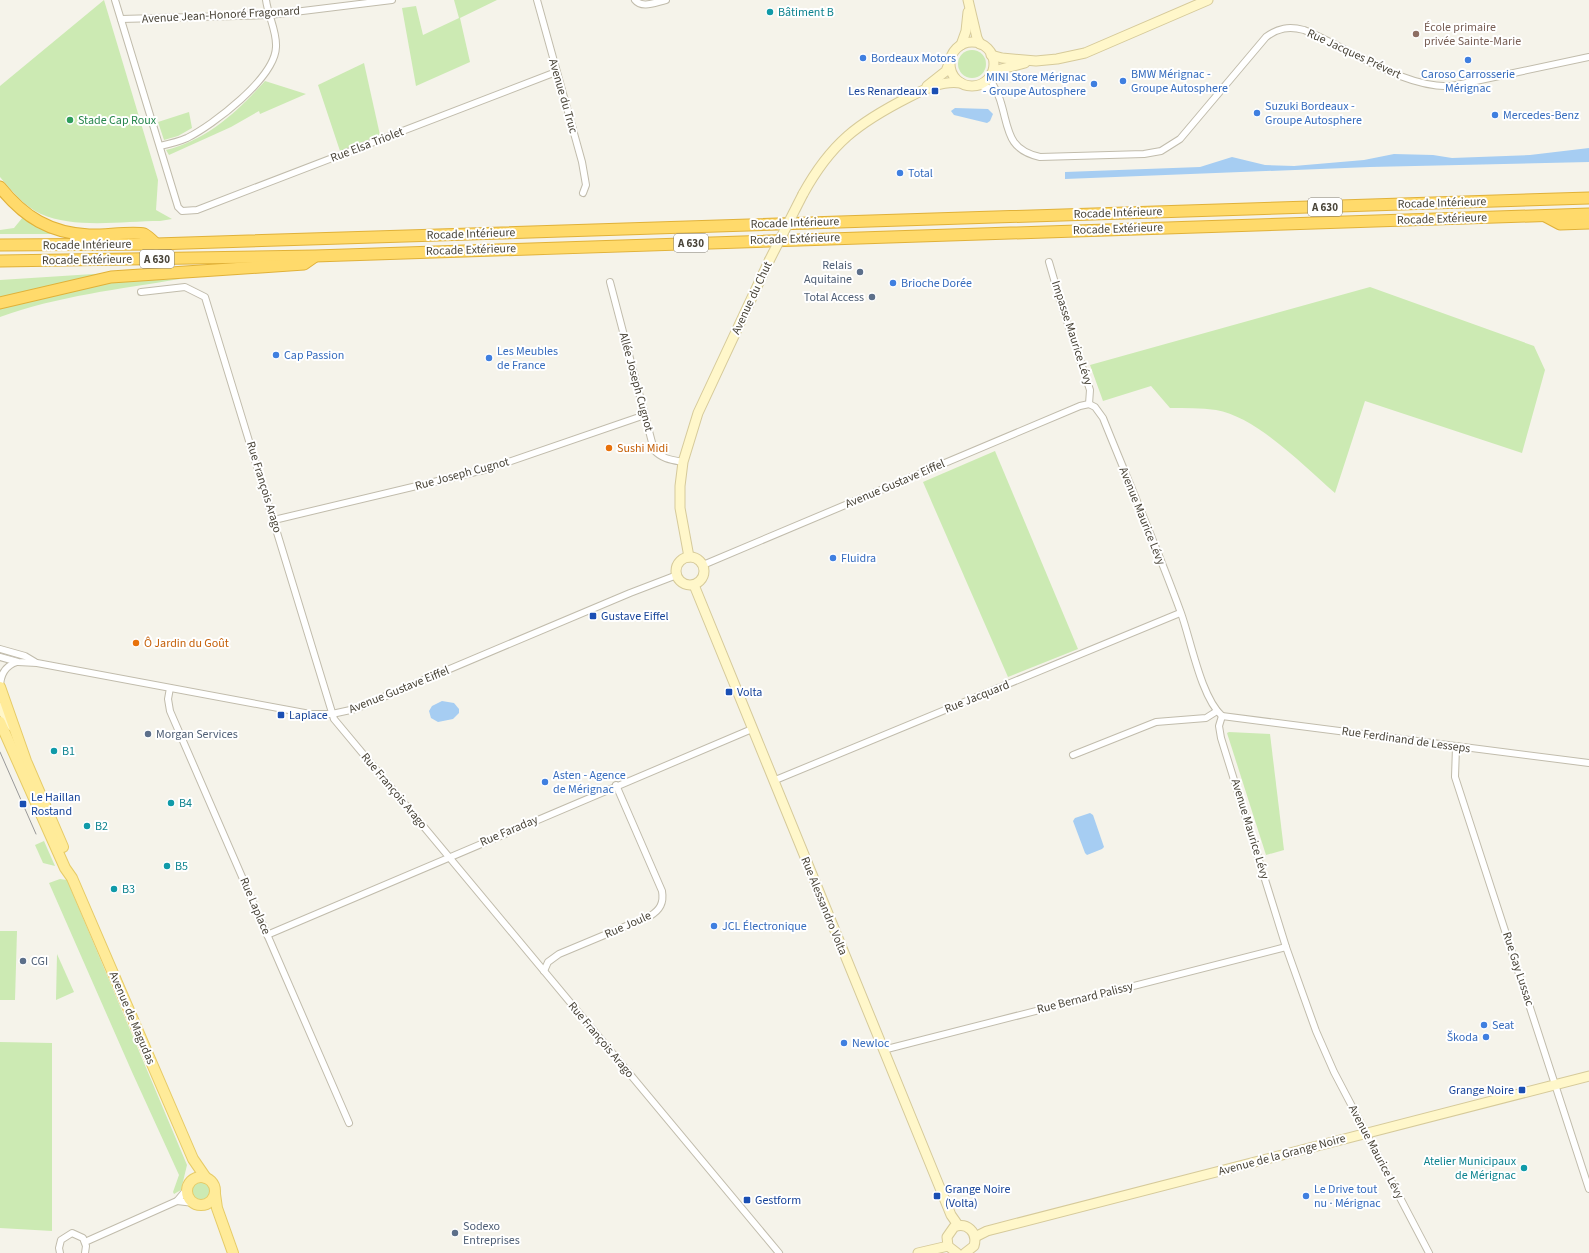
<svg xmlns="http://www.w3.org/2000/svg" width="1589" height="1253" viewBox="0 0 1589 1253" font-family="'Source Sans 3',sans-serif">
<rect width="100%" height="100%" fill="#f5f3ea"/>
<g fill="#cceab3">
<path d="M104 0 158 180 156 210 172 219 160 221C124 221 74 229 41 214 25 207 11 190 0 177V86Z"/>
<path d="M454 0H497L460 18 470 62 416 86 402 8 416 6 423 35 459 18Z"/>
<circle cx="972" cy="64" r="14"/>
<path d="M364 63 380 135 340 151 318 85Z"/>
<path d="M265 81 306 94 260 114 259 111 231 127 169 155 166 150C207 140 237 112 265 81Z"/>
<path d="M189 112 192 128 178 136 164 140 158 122Z"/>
<path d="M23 217 56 234H0V230L14 228Z"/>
<path d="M109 273 0 299V280Z"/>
<path d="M180 279C120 289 58 296 0 317V309L63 292 121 281Z"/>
<path d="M1370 287 1534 346 1545 370 1522 453 1365 401 1335 493C1304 466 1257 417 1216 410 1201 408 1185 408 1170 408L1151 386 1103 401 1090 365Z"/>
<path d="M995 451 1078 649 1008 677 923 482Z"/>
<path d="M1229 732 1270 734 1284 850 1266 855 1227 733Z"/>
<path d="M44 841 55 866 43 863 35 845Z"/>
<path d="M60 879 67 880 187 1165 181 1190 174 1194 173 1192 179 1175 132 1072 49 883Z"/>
<path d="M0 931H17L15 1000H0Z"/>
<path d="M57 954 74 992 56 1000V999Z"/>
<path d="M0 1042 52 1043V1231L0 1228Z"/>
<circle cx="201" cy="1191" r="10"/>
</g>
<g fill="#a6cdf2">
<path d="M955 108 988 109 993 114 990 121 987 123 954 115 951 111Z"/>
<path d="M1589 148V162L1370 167 1065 179V172L1200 167 1232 157 1265 165 1294 166 1364 160 1394 154 1433 155 1452 158 1530 155Z"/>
<path d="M442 701 454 703 459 709V713L453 719 438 722 431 718 429 711 432 706Z"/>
<path d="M1090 813 1093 815 1104 847 1102 849 1087 855 1085 853 1073 821 1075 818Z"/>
</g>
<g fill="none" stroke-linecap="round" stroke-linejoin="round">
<g stroke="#c1bcac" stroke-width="8">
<g id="street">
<path d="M115 0 178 207 182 211 197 210 556 72"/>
<path d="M537 0 582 162 586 185 583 193"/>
<path d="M635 0C642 9 656 2 666 0"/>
<path d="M121 19 270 15 392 0"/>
<path d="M989 77C993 85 999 94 1001 103 1009 129 1007 150 1040 157L1144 154 1161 151 1180 139 1266 37C1278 28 1289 26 1304 30 1349 48 1404 89 1452 86L1589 57"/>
<path d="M978 85 995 90"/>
<path d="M160 146C169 144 178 142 187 138 213 125 275 78 276 47 277 31 268 16 266 0"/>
<path d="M1049 262 1060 300 1090 390 1089 404"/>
<path d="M610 282 654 450C662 459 672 460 683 462"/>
<path d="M141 292 185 287 205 297 334 719 779 1253"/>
<path d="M1089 404 1095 407 1103 418C1129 483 1157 547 1181 613 1191 641 1201 697 1222 716"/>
<path d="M274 520 488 469 645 415"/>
<path d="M703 565 1080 406 1089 404"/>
<path d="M0 649 25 656 35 662"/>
<path d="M0 657 18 662 37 663 310 714H332L355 709 630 593 677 575"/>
<path d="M0 688C0 676 4 666 17 662"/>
<path d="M170 688 168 699 170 711 349 1123"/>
<path d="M1222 716 1219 726 1221 738 1286 947 1316 1031 1334 1072 1429 1253"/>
<path d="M1222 716 1589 763"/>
<path d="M1456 747 1455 777 1589 1189"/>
<path d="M1073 755 1156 722 1206 718 1217 711"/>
<path d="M773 781 1180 613"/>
<path d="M267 935 752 729"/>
<path d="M544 971 548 962 559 954 650 916C660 910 664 903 662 891L616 785"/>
<path d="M883 1050 1286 947"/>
<path d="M177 1201 194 1203"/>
<path d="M85 1242 177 1201 187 1189"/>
<path d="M60 1253 59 1248 61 1240 72 1233 83 1238 86 1246 85 1253"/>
</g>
</g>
<g stroke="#d6ca9a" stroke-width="11">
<g id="secondary">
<path d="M968 0 977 38 980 44"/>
<circle cx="972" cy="64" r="22"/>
<path d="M961 45 966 31 968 12"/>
<path d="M991 55 1002 58 1036 61 1057 59 1085 53 1208 0"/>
<path d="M991 74 997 70 1025 63"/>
<path d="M927 86 946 71 950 61"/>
<path d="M803 194C831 143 858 123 909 97 925 89 943 80 961 83"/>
<path d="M689 557 680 508V486L683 462 698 413 769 261"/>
<circle cx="690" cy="571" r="14"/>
<path d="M694 585 951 1215 958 1225"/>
<path d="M0 707 12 726"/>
<path d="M975 1237 987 1231 1589 1076"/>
<path d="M918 1253 948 1246"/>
<path d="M957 1253 948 1246 947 1237 954 1227C967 1222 978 1232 974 1246L965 1253"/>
</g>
</g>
<g stroke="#e6cb67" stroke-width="12">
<g id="primary">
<path d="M0 687 26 761 63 847"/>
<path d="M0 722 65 868 72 878 193 1159 206 1178"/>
<circle cx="201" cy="1191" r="14"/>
<path d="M215 1194 217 1208 233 1253"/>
</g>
</g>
<g stroke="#e0b139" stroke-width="13">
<g id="highway">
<path d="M0 187C24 217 50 233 89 235 101 236 134 231 144 234 148 236 153 241 156 244"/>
<path d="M1545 216 1560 224 1589 223"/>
<path d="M0 245 156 244 1589 198"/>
<path d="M0 261 315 256 1589 214"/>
<path d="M0 303 111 277 304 264 314 257"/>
</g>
</g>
<use href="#street" stroke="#fff" stroke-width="6"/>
<use href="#secondary" stroke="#fff7ca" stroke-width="9"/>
<use href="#primary" stroke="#ffeb99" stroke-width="10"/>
<use href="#highway" stroke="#ffda6b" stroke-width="11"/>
<path stroke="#999" stroke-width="1" d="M0 752 36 834"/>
<g stroke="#d6ca9a" stroke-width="11" stroke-linecap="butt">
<path id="secondary-bridge" d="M769 261 803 194"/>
</g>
<use href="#secondary-bridge" stroke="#fff7ca" stroke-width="9"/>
</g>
<g fill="#0f9aa8" stroke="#fff" stroke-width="1.5">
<circle cx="770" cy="12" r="4"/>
<circle cx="54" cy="751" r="4"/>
<circle cx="171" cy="803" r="4"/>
<circle cx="87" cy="826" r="4"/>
<circle cx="167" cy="866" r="4"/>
<circle cx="114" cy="889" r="4"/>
<circle cx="1524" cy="1168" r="4"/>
</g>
<circle fill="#8d6e63" stroke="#fff" stroke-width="1.5" cx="1416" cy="34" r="4"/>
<g fill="#3f7fe0" stroke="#fff" stroke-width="1.5">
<circle cx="863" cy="58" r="4"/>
<circle cx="1468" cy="60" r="4"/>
<circle cx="1123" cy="81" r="4"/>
<circle cx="1094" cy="84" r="4"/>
<circle cx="1257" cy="113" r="4"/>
<circle cx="1495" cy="115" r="4"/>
<circle cx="900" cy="173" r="4"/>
<circle cx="893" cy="283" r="4"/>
<circle cx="276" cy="355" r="4"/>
<circle cx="489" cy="358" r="4"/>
<circle cx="833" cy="558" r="4"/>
<circle cx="545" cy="782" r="4"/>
<circle cx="714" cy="926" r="4"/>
<circle cx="1484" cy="1025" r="4"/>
<circle cx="1486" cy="1037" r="4"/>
<circle cx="844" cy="1043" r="4"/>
<circle cx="1306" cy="1196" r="4"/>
</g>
<g fill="#1a4fb4" stroke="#fff" stroke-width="1.5">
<rect x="931" y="87" width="8" height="8" rx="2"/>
<rect x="589" y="612" width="8" height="8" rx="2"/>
<rect x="725" y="688" width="8" height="8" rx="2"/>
<rect x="277" y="711" width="8" height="8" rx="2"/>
<rect x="19" y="800" width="8" height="8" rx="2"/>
<rect x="1518" y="1086" width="8" height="8" rx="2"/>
<rect x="933" y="1192" width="8" height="8" rx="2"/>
<rect x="743" y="1196" width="8" height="8" rx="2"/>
</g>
<circle fill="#2e9e5b" stroke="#fff" stroke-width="1.5" cx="70" cy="120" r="4"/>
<g fill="#5c6f8a" stroke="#fff" stroke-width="1.5">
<circle cx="860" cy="272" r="4"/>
<circle cx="872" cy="297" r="4"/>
<circle cx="148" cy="734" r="4"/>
<circle cx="23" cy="961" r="4"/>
<circle cx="455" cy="1233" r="4"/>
</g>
<g fill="#e8710a" stroke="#fff" stroke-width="1.5">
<circle cx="609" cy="448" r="4"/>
<circle cx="136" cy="643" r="4"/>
</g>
<g text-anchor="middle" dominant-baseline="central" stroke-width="4" stroke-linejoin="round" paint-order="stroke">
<g fill="#fff" stroke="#807c74" stroke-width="1">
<rect x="1308" y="198" width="34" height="18" rx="3"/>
<rect x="674" y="234" width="34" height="18" rx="3"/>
<rect x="140" y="250" width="34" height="18" rx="3"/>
</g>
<g font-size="11" font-weight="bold" fill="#494438">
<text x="1325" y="207">A 630</text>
<text x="691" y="243">A 630</text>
<text x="157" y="259">A 630</text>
</g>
<g font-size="12" fill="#0d838f" stroke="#fff" text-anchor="start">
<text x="778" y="12">Bâtiment B</text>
<text x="62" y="751">B1</text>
<text x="179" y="803">B4</text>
<text x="95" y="826">B2</text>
<text x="175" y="866">B5</text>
<text x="122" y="889">B3</text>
<text x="1516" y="1161" text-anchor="end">Atelier Municipaux<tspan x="1516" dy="14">de Mérignac</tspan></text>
</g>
<g font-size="12" fill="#494438" stroke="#fff">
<text transform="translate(221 15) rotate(-3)">Avenue Jean-Honoré Fragonard</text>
<text transform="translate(1354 54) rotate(25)">Rue Jacques Prévert</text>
<text transform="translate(563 96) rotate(74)">Avenue du Truc</text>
<text transform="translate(367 145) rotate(-21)">Rue Elsa Triolet</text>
<text transform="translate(1442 203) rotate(-2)">Rocade Intérieure</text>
<text transform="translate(1118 213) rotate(-2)">Rocade Intérieure</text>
<text transform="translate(1442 219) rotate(-2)">Rocade Extérieure</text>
<text transform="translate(795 223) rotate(-2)">Rocade Intérieure</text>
<text transform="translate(1118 229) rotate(-2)">Rocade Extérieure</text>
<text transform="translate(471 234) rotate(-2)">Rocade Intérieure</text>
<text transform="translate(795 239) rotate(-2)">Rocade Extérieure</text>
<text transform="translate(87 245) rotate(-1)">Rocade Intérieure</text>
<text transform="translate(471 250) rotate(-2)">Rocade Extérieure</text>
<text transform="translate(87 260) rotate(-1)">Rocade Extérieure</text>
<text transform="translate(752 298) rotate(-65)">Avenue du Chut</text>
<text transform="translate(1072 333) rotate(72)">Impasse Maurice Lévy</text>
<text transform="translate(636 382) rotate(75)">Allée Joseph Cugnot</text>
<text transform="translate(462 474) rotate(-15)">Rue Joseph Cugnot</text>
<text transform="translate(895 484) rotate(-23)">Avenue Gustave Eiffel</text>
<text transform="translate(264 487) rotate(73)">Rue François Arago</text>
<text transform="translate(1142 516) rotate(68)">Avenue Maurice Lévy</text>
<text transform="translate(399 690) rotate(-22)">Avenue Gustave Eiffel</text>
<text transform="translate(977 697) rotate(-22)">Rue Jacquard</text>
<text transform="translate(1406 740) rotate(8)">Rue Ferdinand de Lesseps</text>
<text transform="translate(394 791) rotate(50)">Rue François Arago</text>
<text transform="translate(1250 829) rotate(73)">Avenue Maurice Lévy</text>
<text transform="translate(509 831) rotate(-23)">Rue Faraday</text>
<text transform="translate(255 906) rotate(67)">Rue Laplace</text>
<text transform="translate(824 906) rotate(68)">Rue Alessandro Volta</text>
<text transform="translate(628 925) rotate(-24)">Rue Joule</text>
<text transform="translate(1518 969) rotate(72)">Rue Gay Lussac</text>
<text transform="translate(1085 998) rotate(-14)">Rue Bernard Palissy</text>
<text transform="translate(132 1018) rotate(67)">Avenue de Magudas</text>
<text transform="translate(601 1040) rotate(50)">Rue François Arago</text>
<text transform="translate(1376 1152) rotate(62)">Avenue Maurice Lévy</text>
<text transform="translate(1282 1155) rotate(-15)">Avenue de la Grange Noire</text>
</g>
<g font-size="12" fill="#785e54" stroke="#fff" text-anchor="start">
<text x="1424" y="27">École primaire<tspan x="1424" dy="14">privée Sainte-Marie</tspan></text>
</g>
<g font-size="12" fill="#366cbe" stroke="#fff" text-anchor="start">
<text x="871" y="58">Bordeaux Motors</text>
<text x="1131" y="74">BMW Mérignac -<tspan x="1131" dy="14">Groupe Autosphere</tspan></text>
<text x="1468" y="74" text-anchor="middle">Caroso Carrosserie<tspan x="1468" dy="14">Mérignac</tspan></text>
<text x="1086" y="77" text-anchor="end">MINI Store Mérignac<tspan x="1086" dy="14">- Groupe Autosphere</tspan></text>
<text x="1265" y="106">Suzuki Bordeaux -<tspan x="1265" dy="14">Groupe Autosphere</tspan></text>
<text x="1503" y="115">Mercedes-Benz</text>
<text x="908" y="173">Total</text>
<text x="901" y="283">Brioche Dorée</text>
<text x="497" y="351">Les Meubles<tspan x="497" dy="14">de France</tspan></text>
<text x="284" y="355">Cap Passion</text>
<text x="841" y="558">Fluidra</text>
<text x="553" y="775">Asten - Agence<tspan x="553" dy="14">de Mérignac</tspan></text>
<text x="722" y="926">JCL Électronique</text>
<text x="1492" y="1025">Seat</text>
<text x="1478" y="1037" text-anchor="end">Škoda</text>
<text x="852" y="1043">Newloc</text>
<text x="1314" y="1189">Le Drive tout<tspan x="1314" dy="14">nu · Mérignac</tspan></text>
</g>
<g font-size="12" fill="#164399" stroke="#fff" text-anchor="start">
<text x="927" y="91" text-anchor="end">Les Renardeaux</text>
<text x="601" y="616">Gustave Eiffel</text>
<text x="737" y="692">Volta</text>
<text x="289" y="715">Laplace</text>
<text x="31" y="797">Le Haillan<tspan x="31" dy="14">Rostand</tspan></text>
<text x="1514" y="1090" text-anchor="end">Grange Noire</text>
<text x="945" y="1189">Grange Noire<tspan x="945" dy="14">(Volta)</tspan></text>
<text x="755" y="1200">Gestform</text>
</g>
<g font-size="12" fill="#27864d" stroke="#fff" text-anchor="start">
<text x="78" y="120">Stade Cap Roux</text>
</g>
<g font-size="12" fill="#4e5e75" stroke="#fff" text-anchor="start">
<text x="852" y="265" text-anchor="end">Relais<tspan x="852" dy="14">Aquitaine</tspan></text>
<text x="864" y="297" text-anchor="end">Total Access</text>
<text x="156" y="734">Morgan Services</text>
<text x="31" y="961">CGI</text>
<text x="463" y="1226">Sodexo<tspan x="463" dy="14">Entreprises</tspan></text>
</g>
<g font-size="12" fill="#c56008" stroke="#fff" text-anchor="start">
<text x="617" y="448">Sushi Midi</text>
<text x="144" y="643">Ô Jardin du Goût</text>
</g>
</g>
</svg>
